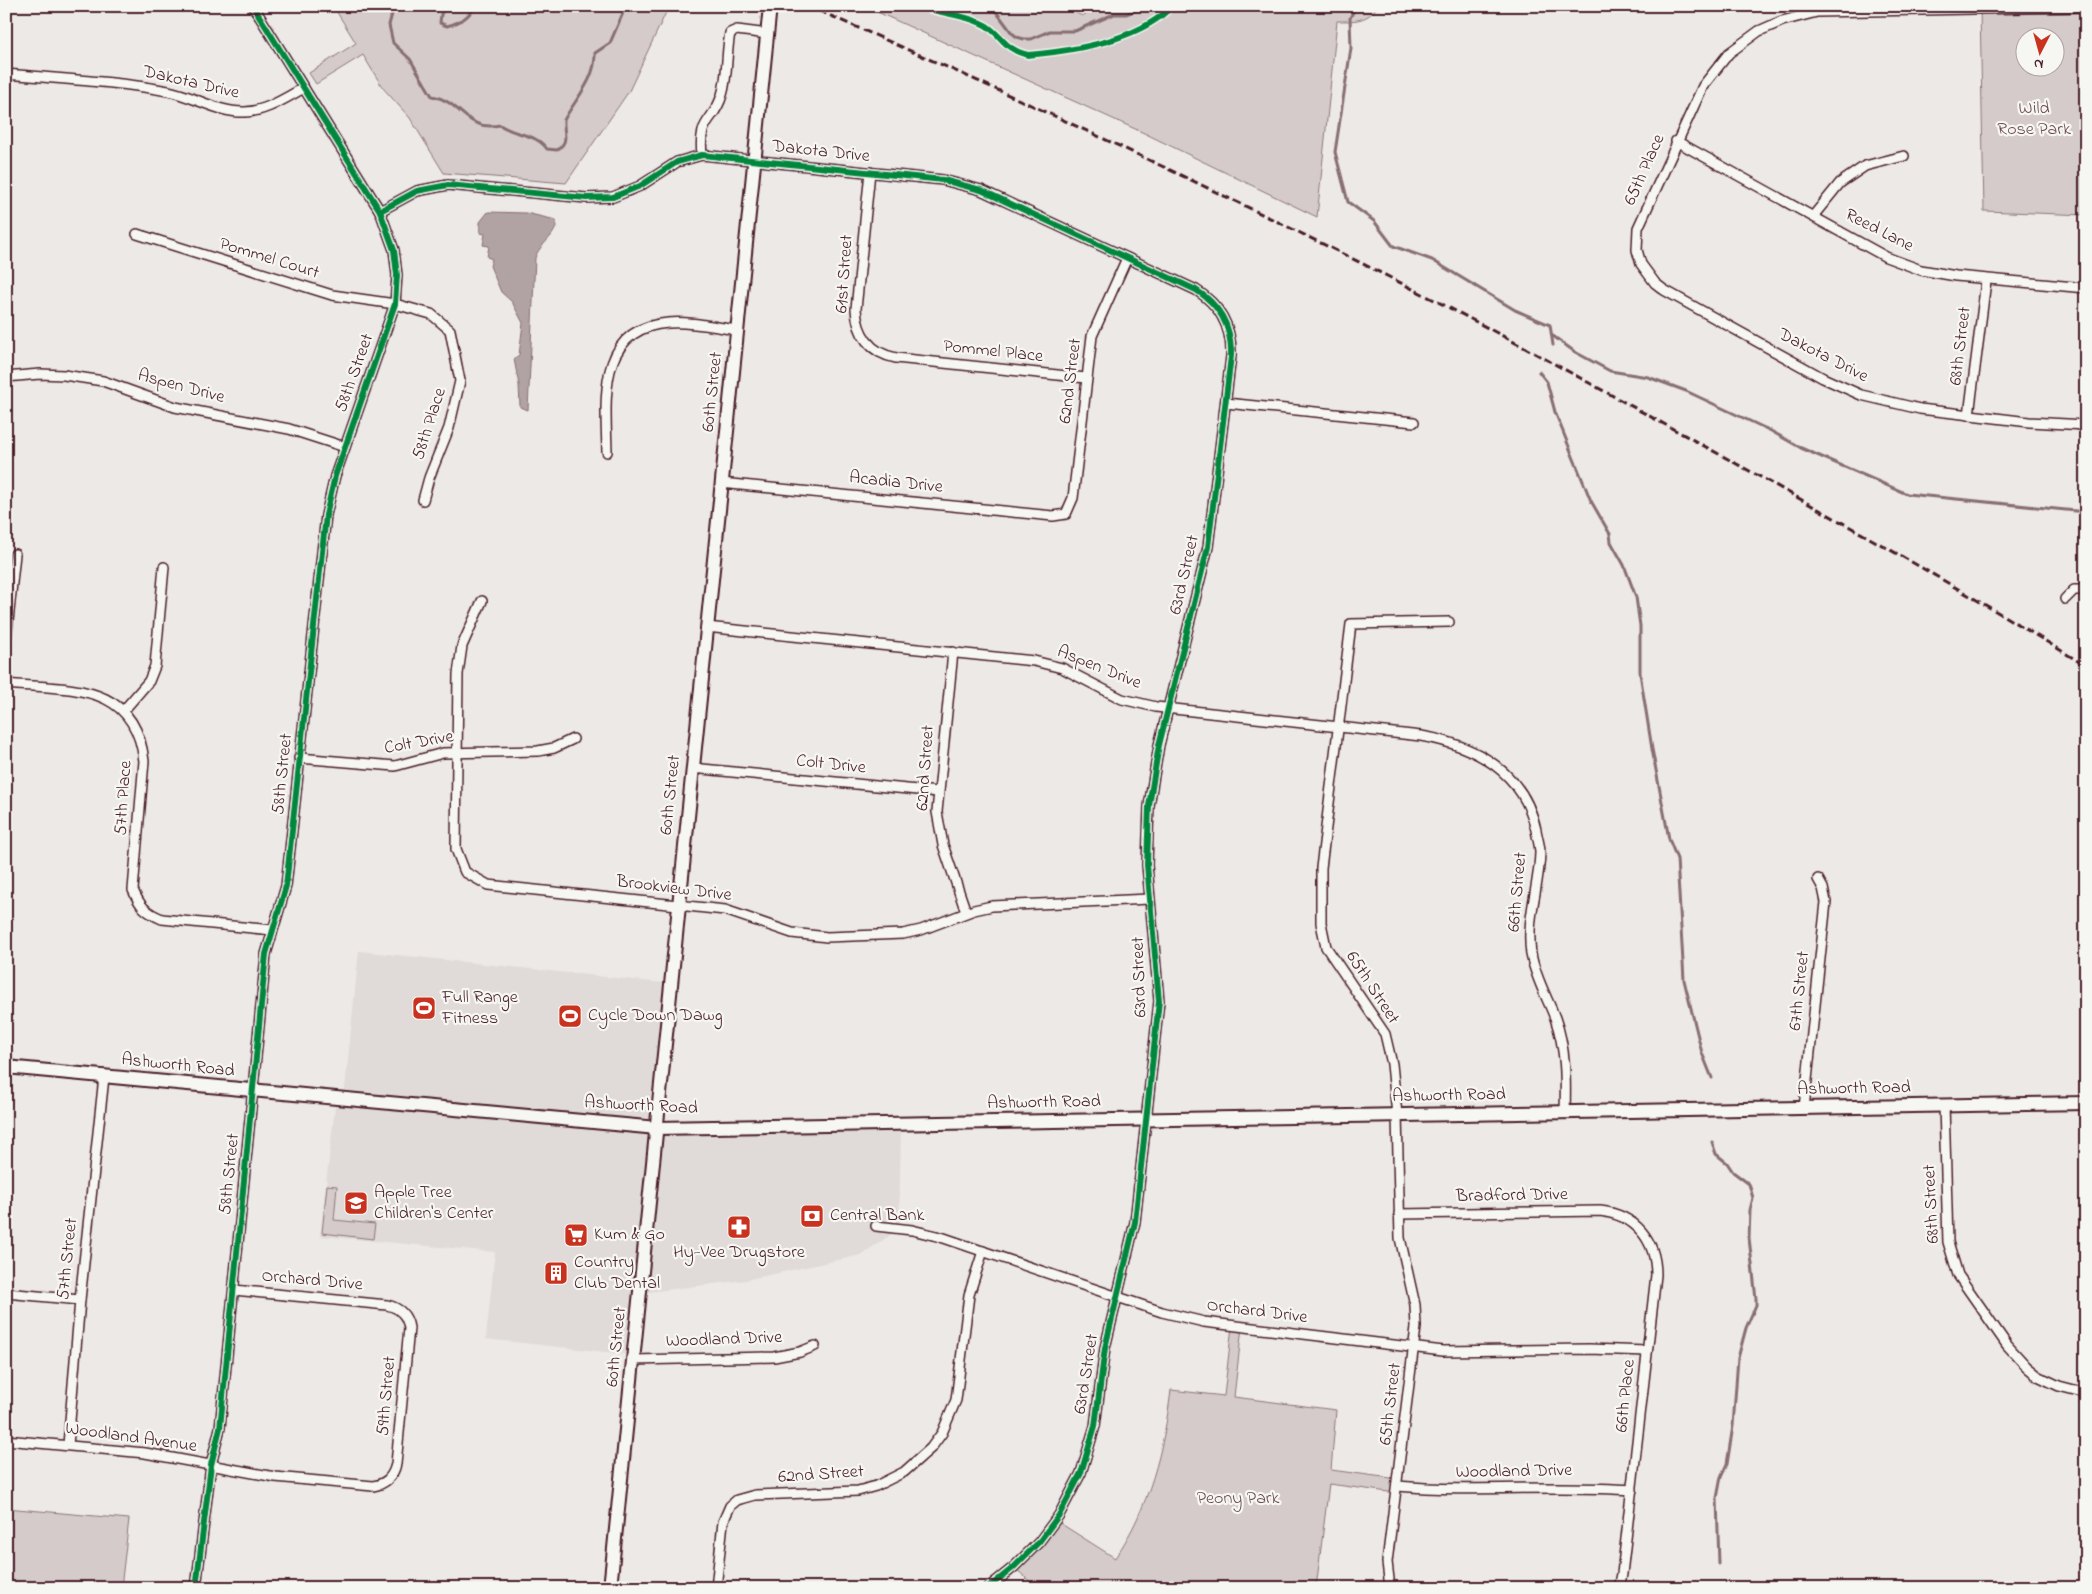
<svg xmlns="http://www.w3.org/2000/svg" width="2092" height="1594" viewBox="0 0 2092 1594" font-family="'Indie Flower',sans-serif">
<rect width="100%" height="100%" fill="#ece9e6"/>
<filter id="ink" filterUnits="userSpaceOnUse"><feTurbulence type="fractalNoise" baseFrequency=".02" numOctaves="2"/><feDisplacementMap in="SourceGraphic" scale="10" xChannelSelector="R" yChannelSelector="G"/><feConvolveMatrix kernelMatrix="1 2 1 2 8 2 1 2 1" color-interpolation-filters="sRGB"/></filter>
<g filter="url(#ink)">
<path fill="#e0dad8" d="M359 951 672 984 657 1127 901 1123 899 1229 861 1255 745 1280 640 1293 634 1355 486 1339 495 1252 320 1236 336 1099H344Z"/>
<g fill="#d4cbca" stroke="#8f757a" fill-rule="evenodd">
<path d="M338 6H669L629 91 566 183 444 173 410 118 383 88 363 55 316 84 309 73 356 43 335 9Z"/>
<path d="M864 6H1063L1082 16 1100 6H1378C1367 22 1354 21 1337 21L1317 217 1144 133Z"/>
<path d="M2086 7V215L1984 211 1980 9ZM2024 38H2054V68H2024Z"/>
<path d="M327 1185 337 1186 334 1220 375 1224 373 1239 322 1233Z"/>
<path d="M1232 1326 1242 1327 1234 1397 1336 1410 1331 1470 1398 1479 1396 1493 1329 1484 1316 1588H1037L1014 1567 1055 1520 1115 1558C1149 1508 1164 1449 1171 1390L1224 1396Z"/>
<path d="M6 1508 129 1519 121 1588H6Z"/>
</g>
<path fill="#b1a2a3" stroke="#886e73" d="M488 212 526 213 556 220C559 235 539 244 535 258L528 410 520 407 519 385 514 359 519 355 523 323 512 302 501 292 490 266 492 259 487 257 489 246 483 245 485 234 480 233V222Z"/>
<g fill="none" stroke-linecap="round" stroke-linejoin="round">
<g stroke="#886e73" stroke-width="3">
<path d="M394 6 389 25 393 43 410 59 432 96C463 102 465 132 500 125 516 136 536 133 547 149L557 150C570 141 563 134 564 120 576 98 596 79 595 53L610 43 626 6"/>
<path d="M446 6 441 14 440 23 447 26C458 23 470 18 474 6"/>
<path d="M992 6 1012 33 1017 37 1024 39H1031L1050 31H1075L1114 14H1126L1147 6"/>
<path d="M1356 6 1350 18 1351 48 1335 152 1348 202 1374 221 1393 246 1432 260 1515 310 1550 325 1553 345"/>
<path d="M1553 336 1575 352 1610 371 1648 377 1686 391 1771 431 1801 448 1907 494 2086 512"/>
<path d="M1539 372 1547 382 1555 412 1591 501 1610 534 1611 542 1624 565 1636 597 1640 626V673L1652 749 1669 839 1677 859 1684 980 1702 1053 1712 1078"/>
<path d="M1712 1142 1716 1154 1727 1163 1733 1172 1749 1184 1753 1198 1750 1210 1749 1238 1756 1299V1305L1746 1328 1738 1358 1733 1426 1727 1464 1721 1477 1717 1498 1719 1564"/>
</g>
<g stroke="#4a1f2b" stroke-width="12">
<g id="minor">
<path d="M2086 7 1817 12 1782 21 1759 31 1729 53 1703 86 1638 228 1637 250 1641 264 1655 283 1664 290 1823 378 1861 395 1920 409 2029 422 2086 425"/>
<path d="M6 74C60 79 115 81 168 91 194 96 218 113 245 112 267 111 285 98 304 88"/>
<path d="M1676 141 1886 257 1921 270 1956 276 2086 288"/>
<path d="M702 155C698 117 714 123 722 95 728 76 726 53 730 33L737 30 768 34"/>
<path d="M870 172 856 309C857 334 870 353 896 358L1086 378"/>
<path d="M380 211 417 191 448 185 586 198 613 197 640 186 677 162 702 155 943 180 981 190 1196 290C1220 305 1232 327 1231 356L1208 547 1159 745 1149 806 1147 865 1159 1001 1135 1222 1105 1348 1095 1426 1081 1473 1059 1515 1039 1542 1014 1567 988 1588"/>
<path d="M1814 215 1840 183 1865 166 1904 156"/>
<path d="M137 234 332 295 395 304 431 314 450 330 460 381 449 428 429 478 423 500"/>
<path d="M6 377 40 374 64 375 103 381 175 407 289 429 345 447"/>
<path d="M1226 403 1414 422"/>
<path d="M1969 415 1986 281"/>
<path d="M607 452C606 401 596 328 668 323 690 321 715 327 737 330"/>
<path d="M721 483 1053 516 1066 514 1073 498 1092 336 1127 258"/>
<path d="M2065 599 2074 590H2086"/>
<path d="M482 601 462 646 458 674 456 849 465 872 488 885 725 910 792 933 827 937 903 934 921 930 974 910 992 906 1150 899"/>
<path d="M706 627 1034 661 1062 668 1122 699 1156 707 1421 736C1475 745 1524 772 1536 830 1537 837 1540 845 1540 853 1539 888 1526 918 1531 954 1535 977 1547 997 1555 1018 1566 1049 1566 1079 1565 1112"/>
<path d="M6 641 15 554"/>
<path d="M953 652 937 812 943 845 966 912"/>
<path d="M6 684C69 690 135 681 144 761L133 890C140 906 145 912 162 919L272 930"/>
<path d="M124 710 149 681 155 666 164 567"/>
<path d="M299 758 395 766 443 753 538 751 554 748 573 739"/>
<path d="M692 768 938 792"/>
<path d="M1944 1105 1948 1242 1958 1275 2007 1345 2027 1367 2038 1376 2059 1386 2086 1393"/>
<path d="M1804 1108 1826 902 1823 888 1818 879"/>
<path d="M1399 1214 1600 1211C1635 1215 1656 1239 1656 1275L1622 1574 1619 1588"/>
<path d="M876 1226 912 1230 941 1237 1162 1312 1204 1322 1443 1351 1589 1349 1647 1351"/>
<path d="M6 1293 80 1300"/>
<path d="M633 1360 774 1357 800 1352 815 1346"/>
<path d="M6 1440 145 1453 275 1477 373 1486C386 1484 393 1477 396 1464L409 1328C407 1315 400 1308 387 1305L234 1290"/>
<path d="M68 1445 80 1300 104 1077"/>
<path d="M1397 1486C1475 1493 1553 1484 1632 1490"/>
<path d="M196 1588 211 1465 220 1428 266 954 286 886 326 515 335 476 395 304 397 275 394 250 380 211 253 6"/>
<path d="M716 1588 723 1522 730 1506 737 1500 755 1495 858 1491 876 1486 904 1472 931 1448 942 1433 956 1400 969 1295 983 1251"/>
<path d="M1390 1588 1387 1562 1416 1327 1415 1305 1400 1238 1397 1115 1392 1064 1385 1034 1326 947 1321 923V868L1351 624 1449 622"/>
</g>
</g>
<g stroke="#4a1f2b" stroke-width="16">
<g id="secondary">
<path d="M6 1067 657 1128 2086 1103"/>
<path d="M610 1588 770 6"/>
</g>
</g>
<use href="#minor" stroke="#f6f6f2" stroke-width="9"/>
<use href="#secondary" stroke="#f6f6f2" stroke-width="12"/>
<path stroke="#4a1f2b" stroke-width="3" stroke-dasharray="8 4" stroke-linecap="butt" d="M808 6C1005 91 1200 182 1391 278 1495 330 1596 387 1697 442 1828 514 1959 587 2086 666"/>
<g stroke="#f6f6f2" stroke-width="9">
<g id="cycleway">
<path d="M918 6C938 13 961 14 981 23 1001 31 1001 49 1028 55 1072 51 1140 40 1172 6"/>
<path d="M380 211 417 191 448 185 586 198 613 197 640 186 677 162 702 155 943 180 981 190 1196 290C1220 305 1232 327 1231 356L1208 547 1159 745 1149 806 1147 865 1159 1001 1135 1222 1105 1348 1095 1426 1081 1473 1059 1515 1039 1542 1014 1567 988 1588"/>
<path d="M196 1588 211 1465 220 1428 266 954 286 886 326 515 335 476 395 304 397 275 394 250 380 211 253 6"/>
</g>
</g>
<use href="#cycleway" stroke="#00873e" stroke-width="6"/>
</g>
</g>
<defs>
<g id="stadium-square" transform="scale(1.25)"><rect x="-9" y="-9" width="18" height="18" rx="4" fill="#c8321e" stroke="#f6f6f2"/><path d="M0-5a6.5 5 0 1 0 0 10a6.5 5 0 1 0 0-10ZM-3.5-1.8h7v3.6h-7Z" fill="#fff"/></g>
<g id="school-square" transform="scale(1.25)"><rect x="-9" y="-9" width="18" height="18" rx="4" fill="#c8321e" stroke="#f6f6f2"/><path d="M0-5L7-2L0 1L-7-2ZM-4 1L0 2.5L4 1V4Q0 6-4 4Z" fill="#fff"/></g>
<g id="bank-square" transform="scale(1.25)"><rect x="-9" y="-9" width="18" height="18" rx="4" fill="#c8321e" stroke="#f6f6f2"/><path d="M-6-4H6V4H-6ZM0-2.3a2.3 2.3 0 1 0 0 4.6a2.3 2.3 0 1 0 0-4.6Z" fill="#fff"/></g>
<g id="pharmacy-square" transform="scale(1.25)"><rect x="-9" y="-9" width="18" height="18" rx="4" fill="#c8321e" stroke="#f6f6f2"/><path d="M-2-6h4v4h4v4h-4v4h-4v-4h-4v-4h4Z" fill="#fff"/></g>
<g id="supermarket-square" transform="scale(1.25)"><rect x="-9" y="-9" width="18" height="18" rx="4" fill="#c8321e" stroke="#f6f6f2"/><path d="M-6-5.5h2.5l.6 2H6L4.5 2H-2.5L-4.4-4H-6ZM-1.5 3.2a1.3 1.3 0 1 0 .1 0ZM3 3.2a1.3 1.3 0 1 0 .1 0Z" fill="#fff"/></g>
<g id="building-square" transform="scale(1.25)"><rect x="-9" y="-9" width="18" height="18" rx="4" fill="#c8321e" stroke="#f6f6f2"/><path d="M-4-6H4V6H1V3H-1V6H-4ZM-2.5-4.3h1.7v1.8h-1.7ZM.8-4.3h1.7v1.8H.8ZM-2.5-1h1.7V.8h-1.7ZM.8-1h1.7V.8H.8Z" fill="#fff"/></g>
</defs>
<g fill-rule="evenodd">
<use href="#stadium-square" x="424" y="1008"/>
<use href="#stadium-square" x="570" y="1016"/>
<use href="#school-square" x="356" y="1203"/>
<use href="#bank-square" x="812" y="1216"/>
<use href="#pharmacy-square" x="739" y="1227"/>
<use href="#supermarket-square" x="576" y="1235"/>
<use href="#building-square" x="556" y="1273"/>
</g>
<g text-anchor="middle" dominant-baseline="central" stroke-width="4.5" stroke-linejoin="round" paint-order="stroke">
<g font-size="18" fill="#4a1f2b" stroke="#f6f6f2">
<text transform="translate(191 83) rotate(13)">Dakota Drive</text>
<text transform="translate(821 152) rotate(6)">Dakota Drive</text>
<text transform="translate(1645 170) rotate(-66)">65th Place</text>
<text transform="translate(1879 231) rotate(27)">Reed Lane</text>
<text transform="translate(269 259) rotate(17)">Pommel Court</text>
<text transform="translate(845 274) rotate(-86)">61st Street</text>
<text transform="translate(1961 346) rotate(-83)">68th Street</text>
<text transform="translate(993 352) rotate(6)">Pommel Place</text>
<text transform="translate(1823 356) rotate(27)">Dakota Drive</text>
<text transform="translate(355 373) rotate(-70)">58th Street</text>
<text transform="translate(1071 381) rotate(-83)">62nd Street</text>
<text transform="translate(181 387) rotate(15)">Aspen Drive</text>
<text transform="translate(713 392) rotate(-84)">60th Street</text>
<text transform="translate(430 424) rotate(-72)">58th Place</text>
<text transform="translate(896 483) rotate(6)">Acadia Drive</text>
<text transform="translate(1185 575) rotate(-77)">63rd Street</text>
<text transform="translate(1099 668) rotate(22)">Aspen Drive</text>
<text transform="translate(419 743) rotate(-10)">Colt Drive</text>
<text transform="translate(831 765) rotate(6)">Colt Drive</text>
<text transform="translate(926 768) rotate(-86)">62nd Street</text>
<text transform="translate(283 774) rotate(-84)">58th Street</text>
<text transform="translate(671 795) rotate(-84)">60th Street</text>
<text transform="translate(124 798) rotate(-86)">57th Place</text>
<text transform="translate(674 889) rotate(7)">Brookview Drive</text>
<text transform="translate(1518 892) rotate(-85)">66th Street</text>
<text transform="translate(1140 977) rotate(-92)">63rd Street</text>
<text transform="translate(1372 988) rotate(57)">65th Street</text>
<text transform="translate(1800 991) rotate(-84)">67th Street</text>
<text transform="translate(178 1066) rotate(6)">Ashworth Road</text>
<text transform="translate(1854 1089) rotate(-1)">Ashworth Road</text>
<text transform="translate(1449 1096) rotate(-1)">Ashworth Road</text>
<text transform="translate(1044 1103) rotate(-1)">Ashworth Road</text>
<text transform="translate(641 1106) rotate(3)">Ashworth Road</text>
<text transform="translate(230 1174) rotate(-84)">58th Street</text>
<text transform="translate(1512 1196) rotate(-1)">Bradford Drive</text>
<text transform="translate(1932 1204) rotate(-93)">68th Street</text>
<text transform="translate(68 1259) rotate(-84)">57th Street</text>
<text transform="translate(312 1281) rotate(5)">Orchard Drive</text>
<text transform="translate(1257 1312) rotate(7)">Orchard Drive</text>
<text transform="translate(724 1340) rotate(-2)">Woodland Drive</text>
<text transform="translate(617 1347) rotate(-84)">60th Street</text>
<text transform="translate(1087 1374) rotate(-81)">63rd Street</text>
<text transform="translate(387 1396) rotate(-85)">59th Street</text>
<text transform="translate(1626 1396) rotate(-84)">66th Place</text>
<text transform="translate(1391 1404) rotate(-83)">65th Street</text>
<text transform="translate(131 1438) rotate(8)">Woodland Avenue</text>
<text transform="translate(1514 1472) rotate(-1)">Woodland Drive</text>
<text transform="translate(821 1475) rotate(-4)">62nd Street</text>
</g>
<g font-size="18" fill="#6c4a53" stroke="#f6f6f2">
<text x="2034" y="109">Wild<tspan x="2034" dy="21">Rose Park</tspan></text>
<text x="1238" y="1499">Peony Park</text>
</g>
<g font-size="18" fill="#4a1f2b" stroke="#f6f6f2" text-anchor="start">
<text x="442" y="998">Full Range<tspan x="442" dy="21">Fitness</tspan></text>
<text x="588" y="1016">Cycle Down Dawg</text>
<text x="374" y="1193">Apple Tree<tspan x="374" dy="21">Children's Center</tspan></text>
<text x="830" y="1216">Central Bank</text>
<text x="594" y="1235">Kum &amp; Go</text>
<text x="739" y="1253" text-anchor="middle">Hy-Vee Drugstore</text>
<text x="574" y="1263">Country<tspan x="574" dy="21">Club Dental</tspan></text>
</g>
</g>
<rect width="2092" height="1594" fill="none" stroke="#f6f6f2" stroke-width="25"/>
<rect x="12" y="12" width="2067" height="1569" fill="none" stroke="#4a1f2b" stroke-width="2" filter="url(#ink)"/>
<g transform="translate(2040 52) rotate(186)"><circle r="24" fill="#f6f6f2" stroke="#b1a0a2"/>
<path d="M0-4L9 19L0 12L-9 19Z" fill="#c8321e"/>
<text y="-8" font-size="14" font-weight="bold" text-anchor="middle" fill="#4a1f2b">N</text>
</g>
</svg>
